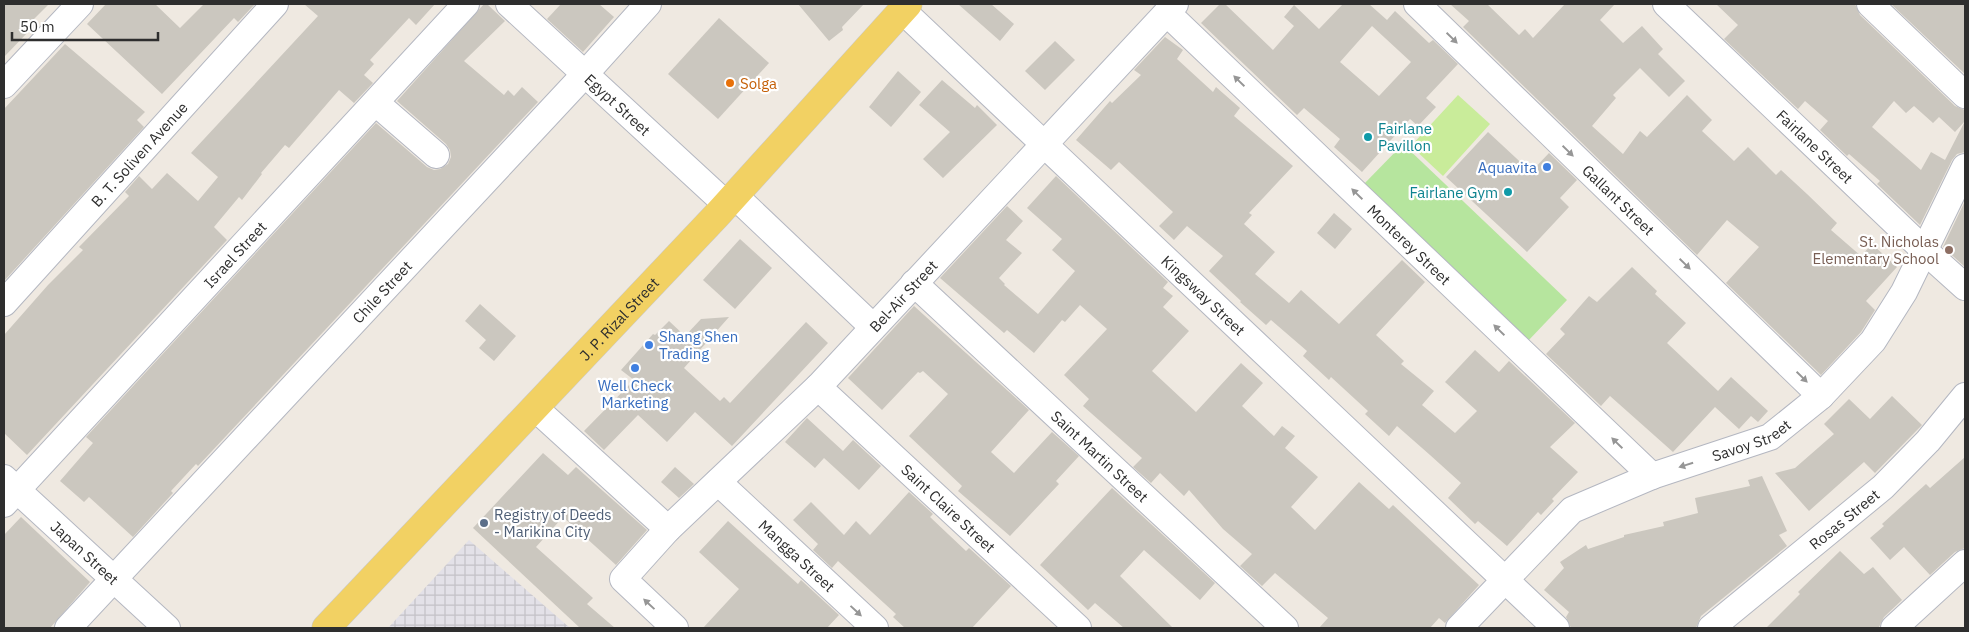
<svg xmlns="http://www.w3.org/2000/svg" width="1969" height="632" viewBox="0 0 1969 632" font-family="'IBM Plex Sans',sans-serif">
<defs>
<pattern id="industrial-grid" width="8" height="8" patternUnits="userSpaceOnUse" patternTransform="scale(1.25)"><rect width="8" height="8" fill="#e3e1e8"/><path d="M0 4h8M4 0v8" fill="none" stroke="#c3c1c7"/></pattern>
</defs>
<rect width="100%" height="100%" fill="#efe9e1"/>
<path fill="url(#industrial-grid)" d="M469 540 570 628H388Z"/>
<path fill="#b6e59e" d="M1403 144 1567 300 1527 342 1363 185Z"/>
<path fill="#c9ec9a" d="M1458 95 1490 124 1443 176 1411 146Z"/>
<g fill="#cbc7bf" fill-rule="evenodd">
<path d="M4 4H49L24 29 28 32 4 57Z"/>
<path d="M106 4H155L180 28 204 4H255L238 22 234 18 162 94 87 24Z"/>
<path d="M304 4H435L416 25 409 18 370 60 374 64 364 75 373 83 354 103 339 90 289 148 285 145 261 173 262 174 242 200 239 197 214 227 227 240 27 455 4 433V335L48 285 83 250 79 247 129 196 125 192 139 176 152 189 167 173 198 201 218 177 191 153 318 16Z"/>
<path d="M484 4H487L505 21 464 61 504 95 508 90 514 96 522 87 538 102 198 466 196 464 171 491 173 493 133 537 89 497 84 502 60 481 93 443 86 437 376 123 427 167 434 170 440 169 448 164 451 157 450 150 446 144 397 101Z"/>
<path d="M561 4H599L614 17 583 52 547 19Z"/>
<path d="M798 4H864L842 27 843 30 829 41Z"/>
<path d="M958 4H991L1014 24 1000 41Z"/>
<path d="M1220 4H1225L1273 50 1294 26 1284 17 1294 5 1319 29 1343 4H1369L1387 20 1395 11 1429 43 1433 40 1458 64 1426 98 1436 107 1418 126 1410 119 1362 172 1334 147 1340 139 1304 108 1297 115 1201 23ZM1372 26 1411 62 1379 96 1340 62Z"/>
<path d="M1450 4H1487L1519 35 1525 29 1533 38 1565 4H1615L1600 20 1623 43 1642 26 1663 49 1658 54 1685 81 1669 97 1640 68 1613 95 1616 98 1592 126 1623 154 1640 131 1647 137 1687 95 1712 120 1702 131 1734 161 1748 147 1776 175 1781 170 1807 194 1837 223 1831 230 1861 256 1872 244 1897 267 1866 301 1875 310 1861 332 1821 375 1726 283 1759 247 1727 220 1697 255 1463 27 1469 21Z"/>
<path d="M1716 4H1855L1860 15 1955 106 1965 110V121L1955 132 1939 117 1933 123 1914 106 1906 113 1894 101 1872 127 1921 170 1931 152 1945 160 1965 121V152L1957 154 1952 160 1920 225 1877 184 1880 181 1849 154 1847 156 1820 130 1828 121 1805 101 1798 109 1724 39 1738 25Z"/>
<path d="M1891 4H1965V74Z"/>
<path d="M719 18 769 63 718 119 668 74Z"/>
<path d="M1165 37 1183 50 1177 59 1213 92 1216 87 1240 108 1234 116 1293 166 1249 213 1252 215 1244 224 1275 252 1255 274 1289 303 1301 290 1339 324 1402 260 1425 282 1376 335 1404 361 1401 364 1434 391 1422 405 1455 433 1477 411 1445 382 1475 350 1499 372 1509 361 1575 423 1550 447 1578 472 1552 499 1554 501 1541 515 1538 512 1507 546 1478 521 1475 524 1448 498 1461 483 1430 455 1397 426 1389 436 1365 414 1368 411 1331 377 1329 380 1303 356 1307 351 1271 320 1266 325 1240 302 1241 301 1209 271 1223 256 1187 226 1174 240 1159 226 1173 212 1119 162 1111 170 1076 140 1110 101 1112 103 1141 75 1134 70Z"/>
<path d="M1055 41 1075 60 1045 90 1025 71Z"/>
<path d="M65 44 145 112 137 120 144 127 4 281V109Z"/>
<path d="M898 71 921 92 891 127 869 107Z"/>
<path d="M942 80 975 108 977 105 997 125 943 178 923 159 950 132 919 105Z"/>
<path d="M1488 132 1531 172 1549 153 1577 180 1560 198 1569 207 1527 252 1446 177Z"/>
<path d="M1056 176 1168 282 1163 288 1173 296 1163 307 1189 331 1152 371 1196 412 1241 363 1263 383 1242 406 1274 436 1282 426 1295 436 1285 448 1318 477 1291 507 1315 530 1359 482 1389 509 1393 505 1479 585 1445 623 1439 618 1430 628H1319L1328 618 1275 573 1262 586 1240 566 1252 554 1223 529 1189 490 1184 496 1160 473 1151 483 1133 467 1142 458 1083 406 1089 399 1064 375 1107 329 1080 305 1065 322 1062 320 1034 353 1007 330 1004 333 940 278 1007 206 1023 221 1006 240 1022 253 999 278 1005 284 1004 285 1038 314 1075 271 1052 250 1062 239 1027 208Z"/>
<path d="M1965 201V267L1943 247Z"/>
<path d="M1334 213 1352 229 1335 249 1317 233Z"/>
<path d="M740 239 772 268 735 309 703 280Z"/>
<path d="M1632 267 1657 291 1655 294 1686 323 1667 343 1718 391 1731 377 1768 411 1758 422 1751 416 1739 429 1715 407 1673 452 1610 396 1601 406 1546 354 1565 334 1560 329 1589 296 1597 302Z"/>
<path d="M480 304 516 336 494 361 479 348 486 340 465 321Z"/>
<path d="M914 306 1029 410 991 452 1014 473 1052 432 1079 456 1056 481 1059 484 1010 536 958 491 962 486 909 436 948 394 923 371 920 373 918 372 882 410 848 378Z"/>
<path d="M729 317 684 368 720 401 724 397 730 403 806 322 828 343 732 446 695 412 667 442 638 415 604 450 584 431 634 380 621 370 653 334 655 335 669 321 685 336 701 319Z"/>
<path d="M1892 396 1922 425 1875 473 1864 462 1809 511 1775 473 1795 468 1834 434 1824 424 1849 399 1870 419Z"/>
<path d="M807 418 843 451 853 440 881 466 859 490 824 458 815 468 785 442Z"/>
<path d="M543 453 568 475 576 467 647 530 616 565 563 517 536 547 593 598 587 604 615 628H580L473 528Z"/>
<path d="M1965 457V548L1955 552 1930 575 1904 547 1890 560 1870 538 1884 526 1882 524 1926 484 1930 488Z"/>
<path d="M675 467 694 484 679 498 661 482Z"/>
<path d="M1762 476 1787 531 1779 535 1787 546 1701 616 1696 628H1571L1566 617 1569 612 1544 590 1564 568 1560 562 1586 545 1588 549 1624 537V535L1664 526 1663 522 1698 513 1695 498 1750 486 1748 480Z"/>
<path d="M1112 488 1215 583 1200 600 1144 550 1120 576 1173 628H1124L1095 603 1088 610 1040 565Z"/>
<path d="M909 492 933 514 930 517 966 551 969 548 1011 586 972 628H905L893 617 896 614 838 561 832 568 813 550 818 544 793 520 811 502 844 535 856 521 870 535Z"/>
<path d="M21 517 90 582 50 628H4V535Z"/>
<path d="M728 521 798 584 801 580 839 615 827 628H703L739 589 699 552Z"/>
<path d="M1840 551 1864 574 1873 567 1902 600 1884 617 1879 627 1766 628 1800 594 1798 592Z"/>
</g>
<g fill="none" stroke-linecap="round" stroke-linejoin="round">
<g stroke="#b4b7c1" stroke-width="28">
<g id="minor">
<path id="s1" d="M509 4 727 205"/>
<path id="s2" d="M1417 4 1821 396"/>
<path id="s3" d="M1666 4 1925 251 1965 287"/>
<path d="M1870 4 1965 95"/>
<path id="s4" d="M902 10 1556 628"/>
<path id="s5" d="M1167 13 1652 476"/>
<path d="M4 85 80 4"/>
<path d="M376 103 436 155"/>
<path d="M735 196 873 327"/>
<path id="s6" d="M914 283 1285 628"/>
<path id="s7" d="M4 303 275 4"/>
<path id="s8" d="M818 387 1078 628"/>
<path d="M535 408 668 529"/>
<path id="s9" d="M4 478 167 628"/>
<path id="s10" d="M718 482 875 628"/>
<path id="s11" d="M4 504 466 4"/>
<path id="s12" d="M68 628 585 74 648 4"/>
<path id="s13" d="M675 628 623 579 668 529 818 387 1175 4"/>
<path id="s14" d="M1459 628 1572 510 1652 476 1770 437 1821 396 1873 341 1904 292 1965 167"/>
<path id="s15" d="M1711 628 1883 487 1928 441 1965 396"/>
<path d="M1894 628 1965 563"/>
</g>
</g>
<g stroke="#c9c9c9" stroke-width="29">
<g id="major">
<path id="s16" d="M326 628 717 215 908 4"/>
</g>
</g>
<use href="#minor" stroke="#fff" stroke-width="26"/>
<use href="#major" stroke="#f2d163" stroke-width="28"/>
</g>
<defs><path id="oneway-solid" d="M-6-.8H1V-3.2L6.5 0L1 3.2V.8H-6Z" transform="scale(1.25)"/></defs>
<g fill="#969696">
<use href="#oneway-solid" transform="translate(1452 38) rotate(44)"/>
<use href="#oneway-solid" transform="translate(1239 81) rotate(-136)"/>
<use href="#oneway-solid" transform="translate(1568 151) rotate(44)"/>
<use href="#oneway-solid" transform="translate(1357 194) rotate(-136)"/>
<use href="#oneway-solid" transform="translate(1685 264) rotate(44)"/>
<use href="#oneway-solid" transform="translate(1499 330) rotate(-136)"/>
<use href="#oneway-solid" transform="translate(1802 377) rotate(44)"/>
<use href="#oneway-solid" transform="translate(1617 443) rotate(-136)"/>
<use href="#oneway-solid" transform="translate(1686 465) rotate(162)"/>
<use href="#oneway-solid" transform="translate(649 604) rotate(-137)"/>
<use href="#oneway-solid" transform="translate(856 611) rotate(43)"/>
</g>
<circle fill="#e8710a" stroke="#fff" stroke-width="2" cx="730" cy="83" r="5"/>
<g fill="#0f9aa8" stroke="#fff" stroke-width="2">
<circle cx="1368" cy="137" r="5"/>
<circle cx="1508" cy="192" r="5"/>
</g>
<g fill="#3f7fe0" stroke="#fff" stroke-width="2">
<circle cx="1547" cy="167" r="5"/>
<circle cx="649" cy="345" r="5"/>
<circle cx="635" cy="368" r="5"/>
</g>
<circle fill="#8d6e63" stroke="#fff" stroke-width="2" cx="1949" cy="250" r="5"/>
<circle fill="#5c6f8a" stroke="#fff" stroke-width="2" cx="484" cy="523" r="5"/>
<g text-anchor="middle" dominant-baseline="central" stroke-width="4.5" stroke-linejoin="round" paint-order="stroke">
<g font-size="15" fill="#c56008" stroke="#fff" text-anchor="start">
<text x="740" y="83">Solga</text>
</g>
<g font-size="15" fill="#2e2e2e" stroke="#fff">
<text stroke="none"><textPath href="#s1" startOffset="148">Egypt Street</textPath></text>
<text stroke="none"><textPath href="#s3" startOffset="206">Fairlane Street</textPath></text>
<text stroke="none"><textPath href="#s7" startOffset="201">B. T. Soliven Avenue</textPath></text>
<text stroke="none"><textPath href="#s2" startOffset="281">Gallant Street</textPath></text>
<text stroke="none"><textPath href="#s5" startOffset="335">Monterey Street</textPath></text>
<text stroke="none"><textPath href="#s11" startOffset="340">Israel Street</textPath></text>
<text stroke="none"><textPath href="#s12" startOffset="460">Chile Street</textPath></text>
<text stroke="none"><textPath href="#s13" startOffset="470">Bel-Air Street</textPath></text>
<text stroke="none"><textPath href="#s4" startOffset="415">Kingsway Street</textPath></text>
<text stroke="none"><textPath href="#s16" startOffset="426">J. P. Rizal Street</textPath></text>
<text stroke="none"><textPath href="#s14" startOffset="356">Savoy Street</textPath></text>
<text stroke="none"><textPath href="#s6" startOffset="254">Saint Martin Street</textPath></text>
<text stroke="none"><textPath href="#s8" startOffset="178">Saint Claire Street</textPath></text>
<text stroke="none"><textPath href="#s15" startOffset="172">Rosas Street</textPath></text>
<text stroke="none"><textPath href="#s9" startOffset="110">Japan Street</textPath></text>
<text stroke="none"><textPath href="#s10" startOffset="108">Mangga Street</textPath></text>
</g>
<g font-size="15" fill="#0d838f" stroke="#fff" text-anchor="start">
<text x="1378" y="128">Fairlane<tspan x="1378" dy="17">Pavillon</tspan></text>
<text x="1498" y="192" text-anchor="end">Fairlane Gym</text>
</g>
<g font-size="15" fill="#366cbe" stroke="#fff" text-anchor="end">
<text x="1537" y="167">Aquavita</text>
<text x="659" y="336" text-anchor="start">Shang Shen<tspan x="659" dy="17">Trading</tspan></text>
<text x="635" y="385" text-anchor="middle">Well Check<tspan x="635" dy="17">Marketing</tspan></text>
</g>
<g font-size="15" fill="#785e54" stroke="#fff" text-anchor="end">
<text x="1939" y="241">St. Nicholas<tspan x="1939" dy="17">Elementary School</tspan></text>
</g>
<g font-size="15" fill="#4e5e75" stroke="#fff" text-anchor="start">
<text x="494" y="514">Registry of Deeds<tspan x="494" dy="17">- Marikina City</tspan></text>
</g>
</g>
<rect width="1969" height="632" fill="none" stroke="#2e2e2e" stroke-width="10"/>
<path d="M12 32v8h146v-8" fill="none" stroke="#2e2e2e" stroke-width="2.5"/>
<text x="20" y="32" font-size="15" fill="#2e2e2e" stroke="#ffffff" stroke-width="4" paint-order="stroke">50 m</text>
</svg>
